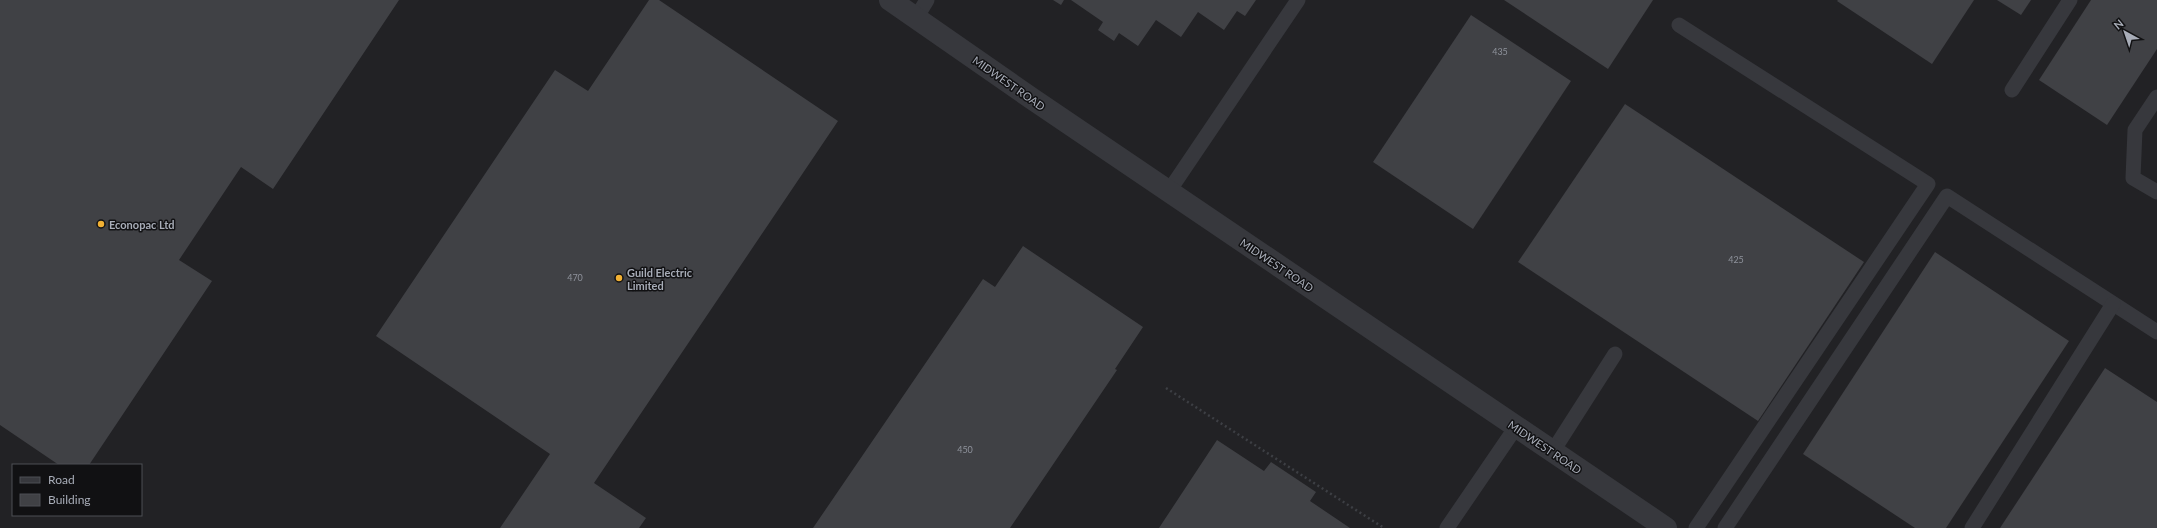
<svg xmlns="http://www.w3.org/2000/svg" width="2157" height="528" viewBox="0 0 2157 528" font-family="Lato,sans-serif">
<rect width="100%" height="100%" fill="#161618"/>
<path fill="#222225" fill-rule="evenodd" d="M0 0H2157V528H0ZM13 465H141V515H13Z"/>
<g fill="#404145">
<path d="M0 0H399L273 189 241 167 179 260 212 281 89 465H59L0 425Z"/>
<path d="M649 0H659L838 121 594 483 646 518 639 528H500L550 454 376 336 555 70 588 91Z"/>
<path d="M1053 0H1064L1061 5Z"/>
<path d="M1071 0H1256L1245 16 1237 11 1224 30 1198 12 1181 37 1156 20 1138 46 1119 33 1114 41 1098 30 1103 22Z"/>
<path d="M1504 0H1653L1608 69Z"/>
<path d="M1838 0H1974L1932 64 1837 1Z"/>
<path d="M1997 0H2031L2021 15Z"/>
<path d="M2091 0H2157V49L2107 125 2039 80Z"/>
<path d="M1471 15 1571 81 1473 229 1373 162Z"/>
<path d="M1625 104 1864 262 1758 421 1518 262Z"/>
<path d="M1023 246 1143 327 1115 369 1117 370 1010 528H813L983 279 995 287Z"/>
<path d="M1935 252 2069 341 1946 528H1915L1803 454Z"/>
<path d="M2105 368 2157 402V528H2000Z"/>
<path d="M1217 440 1264 471 1271 462 1316 492 1310 501 1350 528H1159Z"/>
</g>
<g fill="none" stroke-linecap="round" stroke-linejoin="round">
<path stroke="#3d3f44" stroke-width="2.5" stroke-dasharray="2 3" stroke-linecap="butt" d="M1166 388 1384 528"/>
<g stroke="#37383d" stroke-width="15">
<path d="M916 18 927 0"/>
<path d="M1679 25 1928 184 1696 528"/>
<path d="M2012 90 2070 0"/>
<path d="M2157 97 2135 130 2133 178 2157 192"/>
<path d="M1169 191 1298 0"/>
<path d="M1553 451 1615 354"/>
<path d="M1447 528 1516 427"/>
<path d="M1725 528 1947 196 2157 332"/>
<path d="M1972 528 2113 304"/>
</g>
<path stroke="#37383d" stroke-width="22" d="M890 0 1031 98 1666 528"/>
</g>
<g fill="#f2b134" stroke="#111113" stroke-width="1.5">
<circle cx="101" cy="224" r="4"/>
<circle cx="619" cy="278" r="4"/>
</g>
<g text-anchor="middle" dominant-baseline="central" stroke-width="3" stroke-linejoin="round" paint-order="stroke">
<g font-size="9" fill="#8e929b">
<text x="1500" y="51">435</text>
<text x="1736" y="259">425</text>
<text x="575" y="277">470</text>
<text x="965" y="449">450</text>
</g>
<g font-size="11" fill="#a8adb8" stroke="#111113">
<text transform="translate(1009 83) rotate(35)">MIDWEST ROAD</text>
<text transform="translate(1277 265) rotate(34)">MIDWEST ROAD</text>
<text transform="translate(1545 447) rotate(34)">MIDWEST ROAD</text>
</g>
<g font-size="11" font-weight="bold" fill="#a8adb8" stroke="#111113" text-anchor="start">
<text x="109" y="224">Econopac Ltd</text>
<text x="627" y="272">Guild Electric<tspan x="627" dy="13">Limited</tspan></text>
</g>
</g>
<rect x="12" y="464" width="130" height="52" fill="#111113" stroke="#4d4f55"/>
<rect x="20" y="477" width="20" height="6" fill="#37383d" stroke="#4d4f55"/>
<text x="48" y="484" font-size="12" fill="#a8adb8">Road</text>
<rect x="20" y="494" width="20" height="12" fill="#404145" stroke="#4d4f55"/>
<text x="48" y="504" font-size="12" fill="#a8adb8">Building</text>
<g transform="translate(2125 32) rotate(320)" stroke="#111113" stroke-width="3" paint-order="stroke">
<path d="M0-3L7 15L0 10L-7 15Z" fill="#a8adb8"/>
<text y="-6" font-size="11" font-weight="bold" text-anchor="middle" fill="#a8adb8">N</text>
</g>
</svg>
